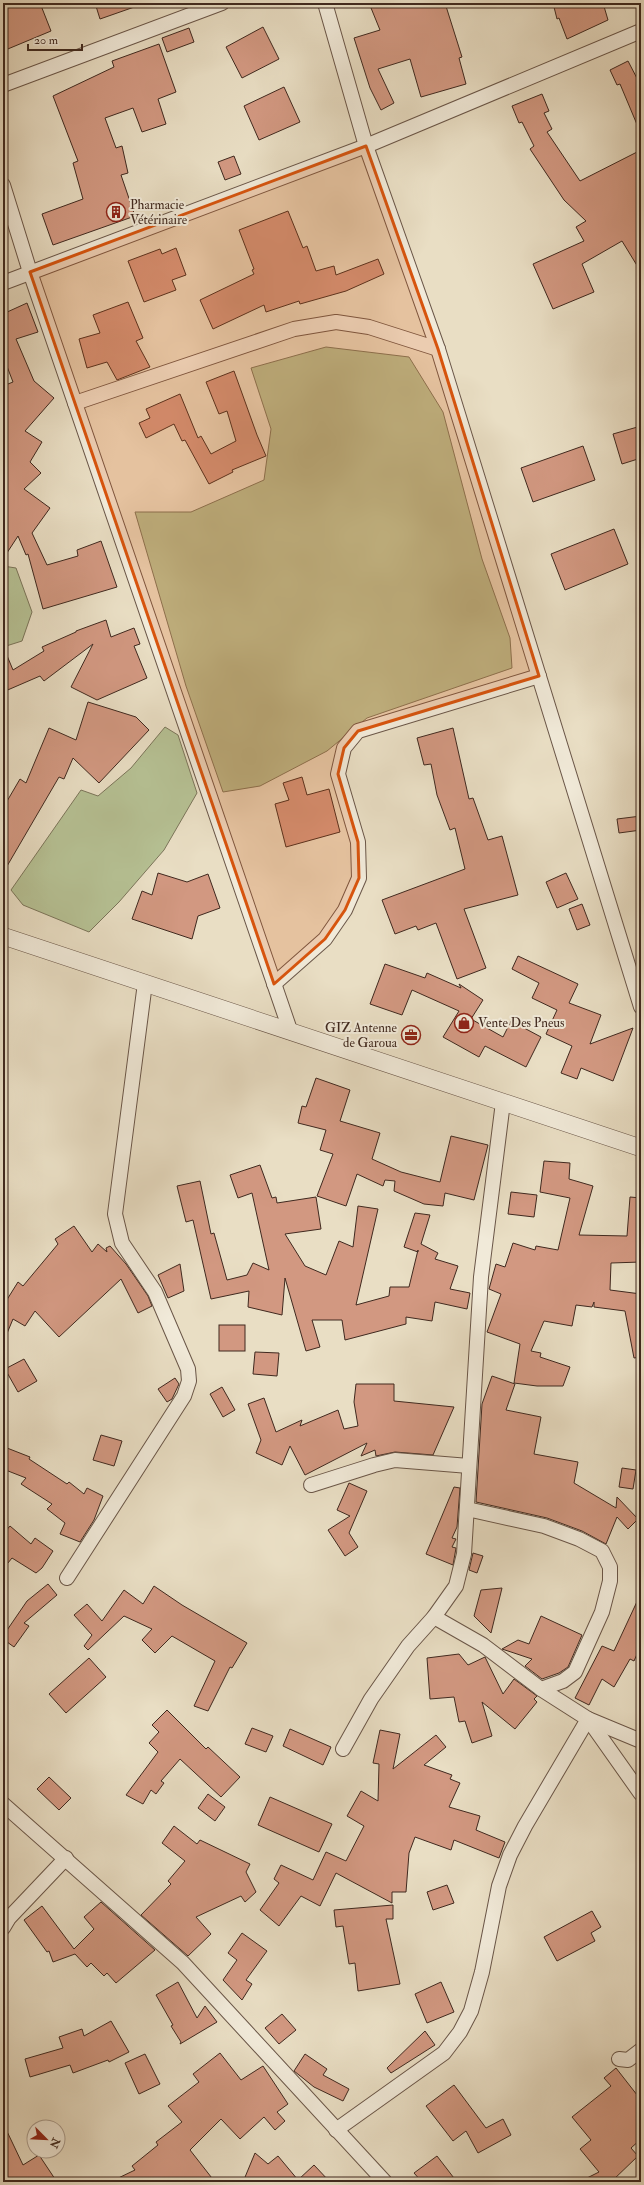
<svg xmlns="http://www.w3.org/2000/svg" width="644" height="2185" viewBox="0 0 644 2185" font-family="'IM FELL Double Pica',serif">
<rect width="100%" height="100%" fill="#e9dec4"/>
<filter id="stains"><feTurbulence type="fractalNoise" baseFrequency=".005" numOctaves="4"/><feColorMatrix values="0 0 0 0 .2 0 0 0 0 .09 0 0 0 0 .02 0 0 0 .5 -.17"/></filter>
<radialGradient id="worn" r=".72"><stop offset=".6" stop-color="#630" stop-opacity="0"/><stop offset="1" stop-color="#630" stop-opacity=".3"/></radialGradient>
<g fill="#b6c194" stroke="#7b755a">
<path d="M326 347 409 357 443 412 482 559 510 638 512 668 367 718 327 751 260 786 223 792 186 686 135 512H191L264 480 271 429 251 368Z"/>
<path d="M3 566 16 568 32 612 22 641 3 647Z"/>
<path d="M165 727 178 735 197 793 164 850 119 902 89 932 23 905 11 890 81 790 98 796 131 768Z"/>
</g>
<g fill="#d29881" stroke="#40291f">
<path d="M3 3H40L51 31 3 51Z"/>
<path d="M95 3H140V5L100 19Z"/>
<path d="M369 3H445L462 57 459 58 466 84 421 97 410 59 378 69 394 103 381 110 370 88 354 38 380 30Z"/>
<path d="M553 3H603L608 20 567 39 559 18 557 19Z"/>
<path d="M263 27 279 59 242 78 226 47Z"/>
<path d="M189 28 194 42 167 52 162 38Z"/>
<path d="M159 44 176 92 158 99 166 124 142 132 133 108 105 118 116 148 122 146 128 173 121 175 135 216 53 245 42 214 83 199 73 163 78 161 53 96 114 67 112 61Z"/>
<path d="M628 61 641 86V134L620 84 617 85 610 70Z"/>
<path d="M284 87 300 122 259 140 244 106Z"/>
<path d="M542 94 549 111 544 113 552 129 547 132 580 181 641 150V272L622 241 582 264 594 292 553 309 533 264 584 241 576 227 586 221 564 200 530 149 534 146 522 122 519 123 512 106Z"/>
<path d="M234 156 241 174 225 180 218 162Z"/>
<path d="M288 211 303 248 307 246 316 271 334 266 336 275 378 259 384 274 346 291 300 304 299 301 266 312 264 305 213 329 200 300 254 274 252 270 254 269 239 230Z"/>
<path d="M176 248 186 275 172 280 176 290 144 302 128 261 160 249 162 254Z"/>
<path d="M128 302 143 338 136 341 150 367 117 380 107 362 87 368 79 339 100 333 93 315Z"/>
<path d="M27 303 38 332 16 339 34 381 54 398 25 431 42 442 30 462 41 473 24 489 50 508 32 533 47 565 78 556 77 550 101 541 117 587 43 609 28 554 26 555 18 536 3 559V386L13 382 3 356V308L5 313Z"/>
<path d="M234 371 257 435 266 456 232 470 233 472 209 484 185 440 182 441 174 424 146 438 139 423 150 418 146 409 180 394 198 438 201 436 211 454 236 441 227 411 219 414 206 382Z"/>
<path d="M641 426V458L622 464 613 434Z"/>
<path d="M583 446 595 480 533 502 521 468Z"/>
<path d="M614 529 628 564 565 590 551 554Z"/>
<path d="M106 620 111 637 134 628 140 644 134 646 147 678 97 700 71 687 93 644 44 681 40 676 3 692V646L13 670 44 651 42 647 76 632V631Z"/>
<path d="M88 702 136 717 149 730 99 783 73 758 64 779 59 777 3 873V808L20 779 26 783 49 728 76 740Z"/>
<path d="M453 728 469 799 473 798 488 840 502 836 518 895 464 909 486 968 457 979 436 923 418 930 416 926 395 934 382 900 465 869 455 828 450 830 437 795 431 764 424 765 417 738Z"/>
<path d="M302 777 307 795 329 789 340 832 286 847 275 804 289 800 283 783Z"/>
<path d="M641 816V830L619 833 617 819Z"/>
<path d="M158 873 187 882 208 874 220 908 198 916 192 939 132 919 142 891 152 895Z"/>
<path d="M566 873 578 899 557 908 546 882Z"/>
<path d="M582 904 590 925 577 930 569 909Z"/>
<path d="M518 956 578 984 569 1003 601 1015 590 1044 633 1028 613 1081 581 1068 577 1079 561 1073 572 1046 546 1034 557 1010 532 998 539 983 512 969Z"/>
<path d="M385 964 425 978 427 973 461 988 459 984 483 1000 471 1019 503 1037 511 1021 541 1037 526 1067 485 1046 479 1057 443 1037 459 1011 412 990 402 1015 370 1004Z"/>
<path d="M316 1078 350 1090 340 1121 380 1133 372 1159 401 1172 440 1182 451 1136 488 1145 474 1200 445 1193 443 1206 424 1204 394 1191 395 1181 385 1180 383 1186 357 1174 346 1206 317 1196 333 1154 320 1150 326 1130 298 1123 302 1106 306 1107Z"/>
<path d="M544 1161 570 1163 569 1179 593 1186 579 1235 627 1236 630 1197 641 1198V1262L611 1263 610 1290 641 1294V1357L634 1358 625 1311 594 1307V1302L592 1307 576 1305 572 1326 544 1321 531 1351 541 1353 540 1357 570 1367 563 1386H537L514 1383 520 1344 487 1332 501 1294 489 1289 496 1264 505 1267 513 1243 535 1250 536 1246 558 1250 570 1198 540 1192Z"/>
<path d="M260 1165 272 1198 276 1197 277 1203 316 1197 321 1229 285 1234 305 1266 326 1275 339 1241 353 1247 358 1206 378 1209 356 1305 389 1296 390 1287H409L418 1250V1252L404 1247 415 1213 430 1215 421 1244 438 1253 435 1259 458 1266 450 1289 470 1293 467 1309 435 1302 432 1321 406 1317V1324L345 1340 342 1320H312L320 1347 306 1351 285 1278 282 1315 248 1307 249 1291 211 1299 193 1220 186 1222 177 1186 200 1181 211 1234 214 1233 227 1280 247 1275 253 1263 269 1270 252 1193 238 1198 230 1175Z"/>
<path d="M511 1192 537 1195 534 1217 508 1214Z"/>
<path d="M74 1226 92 1252 98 1244 107 1252 106 1248 110 1246 126 1264 148 1296 152 1306 138 1313 121 1279 59 1337 35 1311 25 1326 13 1319 3 1343V1306L18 1282 23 1286 58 1244 55 1239Z"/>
<path d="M180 1264 184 1291 168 1298 158 1275Z"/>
<rect x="219" y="1325" width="26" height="26"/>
<path d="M255 1352 279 1353 277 1376 253 1374Z"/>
<path d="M24 1359 37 1381 18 1392 5 1369Z"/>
<path d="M492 1376 515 1384 506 1410 541 1417 534 1454 578 1462 574 1483 616 1508 617 1497 638 1519 628 1529 617 1517 606 1544 582 1531 547 1518 476 1502 482 1404Z"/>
<path d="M175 1378 179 1384 172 1399 167 1402 158 1389Z"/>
<path d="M356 1384H394V1401L454 1407 433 1455 395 1452 376 1456 375 1450 361 1456 367 1443 305 1475 290 1446 282 1465 256 1453 261 1440 248 1404 264 1398 276 1432 302 1420 300 1426 338 1410 344 1429 358 1426 354 1402Z"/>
<path d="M222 1387 235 1410 223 1417 210 1394Z"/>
<path d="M101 1435 122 1441 114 1466 93 1460Z"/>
<path d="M7 1448 30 1457 29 1459 67 1484 69 1482 84 1494 87 1488 103 1496 94 1520 80 1542 60 1534 65 1523 47 1509 52 1504 21 1484 26 1478 3 1469V1458Z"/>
<path d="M622 1468 636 1470 633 1489 619 1487Z"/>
<path d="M349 1483 367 1491 349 1533 358 1547 345 1556 328 1530 350 1516 337 1510Z"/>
<path d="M454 1487 460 1488 457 1527 452 1538 456 1539 452 1547 456 1548 453 1565 426 1554Z"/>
<path d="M10 1526 31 1544 35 1538 53 1551 42 1568 36 1573 12 1558 3 1569V1534Z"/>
<path d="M473 1553 483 1556 477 1573 469 1570Z"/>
<path d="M48 1584 57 1595 24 1623 29 1626 14 1647 3 1639V1636L27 1601Z"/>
<path d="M154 1586 182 1605 247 1643 232 1668 230 1667 208 1711 194 1706 215 1661 172 1636 155 1653 142 1640 152 1629 124 1616 88 1650 84 1646 92 1635 74 1615 87 1604 102 1621 124 1590 143 1604Z"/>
<path d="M502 1588 491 1633 474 1616 481 1590Z"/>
<path d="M641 1593V1645L634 1661 630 1659 614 1687 602 1679 589 1705 575 1698 602 1646 614 1651Z"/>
<path d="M541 1616 582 1635 568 1667 559 1673 542 1679 525 1666 532 1659 502 1649 518 1640 529 1644Z"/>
<path d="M459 1654 468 1665 485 1657 503 1694 514 1679 537 1696 534 1699 537 1702 515 1729 482 1702 492 1736 472 1743 465 1721 459 1722 454 1697 430 1699 427 1658Z"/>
<path d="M89 1658 106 1677 66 1713 49 1694Z"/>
<path d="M167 1710 206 1749 208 1747 240 1777 221 1797 180 1759 161 1781 164 1783 156 1794 151 1790 143 1804 126 1795 158 1752 149 1743 159 1732 152 1725Z"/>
<path d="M252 1728 273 1736 266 1752 245 1744Z"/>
<path d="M290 1729 331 1747 323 1765 283 1746Z"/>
<path d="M380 1730 400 1734 393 1769 436 1735 446 1747 424 1765 452 1775 450 1779 460 1783 449 1807 480 1816 476 1830 505 1842 499 1858 454 1840 451 1850 415 1837 409 1853 406 1892H392V1903L336 1873 320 1906 301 1896 279 1926 260 1910 279 1883 274 1879 281 1865 313 1880 326 1852 346 1861 364 1826 347 1816 361 1791 378 1801 379 1764 373 1763Z"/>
<path d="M49 1777 71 1798 59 1810 37 1789Z"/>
<path d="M208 1794 225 1807 215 1821 198 1808Z"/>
<path d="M270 1797 332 1824 319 1852 258 1825Z"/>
<path d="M174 1826 197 1844 200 1840 250 1864 246 1872 256 1892 245 1902 241 1896 196 1917 211 1934 188 1956 141 1915 171 1884 168 1881 185 1861 162 1843Z"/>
<path d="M447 1885 454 1903 433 1910 427 1892Z"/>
<path d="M101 1902 155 1950 116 1983 107 1973 104 1976 91 1963 87 1967 75 1954 53 1962 49 1951 47 1952 24 1920 42 1906 74 1949 94 1929 84 1917Z"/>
<path d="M393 1905V1919H386L400 1984 358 1991 355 1963 349 1964 343 1926 336 1927 334 1910Z"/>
<path d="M592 1911 601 1927 591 1933 595 1941 557 1961 544 1937Z"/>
<path d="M242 1933 267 1951 246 1980 252 1984 242 2000 223 1980 237 1960 228 1953Z"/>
<path d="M178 1982 197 2018 205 2006 217 2022 180 2044 181 2042 171 2026 173 2025 156 1995Z"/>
<path d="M441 1982 454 2012 427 2023 415 1994Z"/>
<path d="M282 2014 296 2030 279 2044 265 2028Z"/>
<path d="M111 2021 129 2052 109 2062 108 2060 73 2073 70 2065 30 2077 25 2059 63 2048 59 2037 82 2029 84 2036Z"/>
<path d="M425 2031 435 2045 391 2073 387 2068Z"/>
<path d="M220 2053 241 2080 263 2066 288 2104 277 2112 285 2121 275 2130 264 2117 240 2139 221 2119 190 2150 215 2182H110L135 2170 132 2166 158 2145 156 2142 182 2122 168 2106 199 2082 193 2074Z"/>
<path d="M145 2054 160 2084 139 2094 125 2063Z"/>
<path d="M305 2054 327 2069 323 2075 349 2089 343 2101 314 2087 294 2071Z"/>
<path d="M616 2068 641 2100V2139L631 2148 638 2156 611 2182H579L599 2172 580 2149 591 2140 572 2117 611 2086 604 2078Z"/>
<path d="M454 2085 486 2128 503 2119 511 2135 478 2153 466 2131 453 2141 426 2106Z"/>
<path d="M3 2123 23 2165 39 2155 57 2182H3Z"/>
<path d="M255 2153 268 2164 278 2156 298 2180 314 2165 330 2182H243Z"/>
<path d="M437 2156 457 2182H422L414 2173Z"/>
</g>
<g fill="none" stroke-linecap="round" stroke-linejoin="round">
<g stroke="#6a5648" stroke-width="16">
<g id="minor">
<path d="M325 3 366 146 438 349 641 1007"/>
<path d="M3 85 222 3"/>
<path d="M3 185 30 272 290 1030"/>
<path d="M3 283 366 146 641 31"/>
<path d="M75 403 294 329 336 322 369 327 438 349"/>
<path d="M274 984 325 939 345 910 359 878 358 842 338 774 344 748 358 731 539 676"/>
<path d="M311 1485 374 1465 395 1460 469 1466"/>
<path d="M467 1509 544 1526 579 1539 602 1551 610 1567V1581L602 1612 575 1672 563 1681 541 1689"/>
<path d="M67 1578 184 1396 189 1381 188 1369 155 1292 122 1243 115 1214 145 983"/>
<path d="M434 1617 483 1645 541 1689 588 1719 641 1794"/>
<path d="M343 1749 371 1699 408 1646 434 1617 456 1586 464 1554 481 1277 503 1102"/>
<path d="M3 1804 183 1963 385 2182"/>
<path d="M3 1928 9 1918 66 1858"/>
<path d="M619 2059 628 2060 641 2050"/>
<path d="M336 2130 444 2053 460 2032 471 2011 482 1972 499 1886 510 1855 525 1826 588 1719 641 1741"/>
</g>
</g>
<g stroke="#6a5648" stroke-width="18">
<path id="tertiary" d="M3 936 641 1148"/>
</g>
<use href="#minor" stroke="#f1ead9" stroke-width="14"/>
<use href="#tertiary" stroke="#f1ead9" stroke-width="17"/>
</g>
<path fill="#d7540e" fill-opacity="0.2" stroke="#d7540e" stroke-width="3" stroke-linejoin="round" d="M366 146 438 349 539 676 358 731 344 748 338 774 358 842 359 878 345 910 325 939 274 984 30 272Z"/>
<defs>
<g id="building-ring" transform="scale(1)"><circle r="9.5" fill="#f1ead9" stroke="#8f2418" stroke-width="1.5"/><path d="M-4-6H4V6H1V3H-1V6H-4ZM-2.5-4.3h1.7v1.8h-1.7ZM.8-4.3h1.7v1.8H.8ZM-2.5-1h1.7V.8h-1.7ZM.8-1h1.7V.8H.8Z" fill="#8f2418"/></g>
<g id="shop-ring" transform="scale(1)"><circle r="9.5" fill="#f1ead9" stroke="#8f2418" stroke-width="1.5"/><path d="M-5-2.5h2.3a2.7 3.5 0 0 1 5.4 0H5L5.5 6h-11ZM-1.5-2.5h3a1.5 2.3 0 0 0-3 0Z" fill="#8f2418"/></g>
<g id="office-ring" transform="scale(1)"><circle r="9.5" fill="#f1ead9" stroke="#8f2418" stroke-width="1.5"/><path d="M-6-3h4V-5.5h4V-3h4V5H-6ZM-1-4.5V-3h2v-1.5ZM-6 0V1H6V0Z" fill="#8f2418"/></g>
</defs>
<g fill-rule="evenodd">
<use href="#building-ring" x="116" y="212"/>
<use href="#shop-ring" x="464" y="1023"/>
<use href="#office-ring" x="411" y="1035"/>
</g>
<g text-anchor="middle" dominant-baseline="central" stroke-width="4" stroke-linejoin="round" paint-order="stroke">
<g font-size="13" fill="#40291f" stroke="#f1ead9" text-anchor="start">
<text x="130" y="205">Pharmacie<tspan x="130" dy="15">Vétérinaire</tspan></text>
<text x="478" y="1023">Vente Des Pneus</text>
<text x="397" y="1028" text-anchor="end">GIZ Antenne<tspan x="397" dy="15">de Garoua</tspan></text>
</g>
</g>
<rect width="644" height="2185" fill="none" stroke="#e9dec4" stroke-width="16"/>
<rect x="4" y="4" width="636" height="2177" fill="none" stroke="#40291f" stroke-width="2"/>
<rect x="8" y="8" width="628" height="2169" fill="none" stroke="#40291f"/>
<g transform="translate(46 2139) rotate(114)"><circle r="19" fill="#f1ead9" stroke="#aa9d8f"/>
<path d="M0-3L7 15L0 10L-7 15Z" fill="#8f2418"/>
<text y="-6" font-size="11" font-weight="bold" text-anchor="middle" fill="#40291f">N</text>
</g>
<path d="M28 44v6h54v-6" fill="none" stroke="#40291f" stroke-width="2"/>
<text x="34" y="44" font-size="12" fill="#40291f" stroke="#f1ead9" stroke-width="3" paint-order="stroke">20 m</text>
<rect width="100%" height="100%" filter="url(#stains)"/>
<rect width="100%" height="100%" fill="url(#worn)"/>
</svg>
